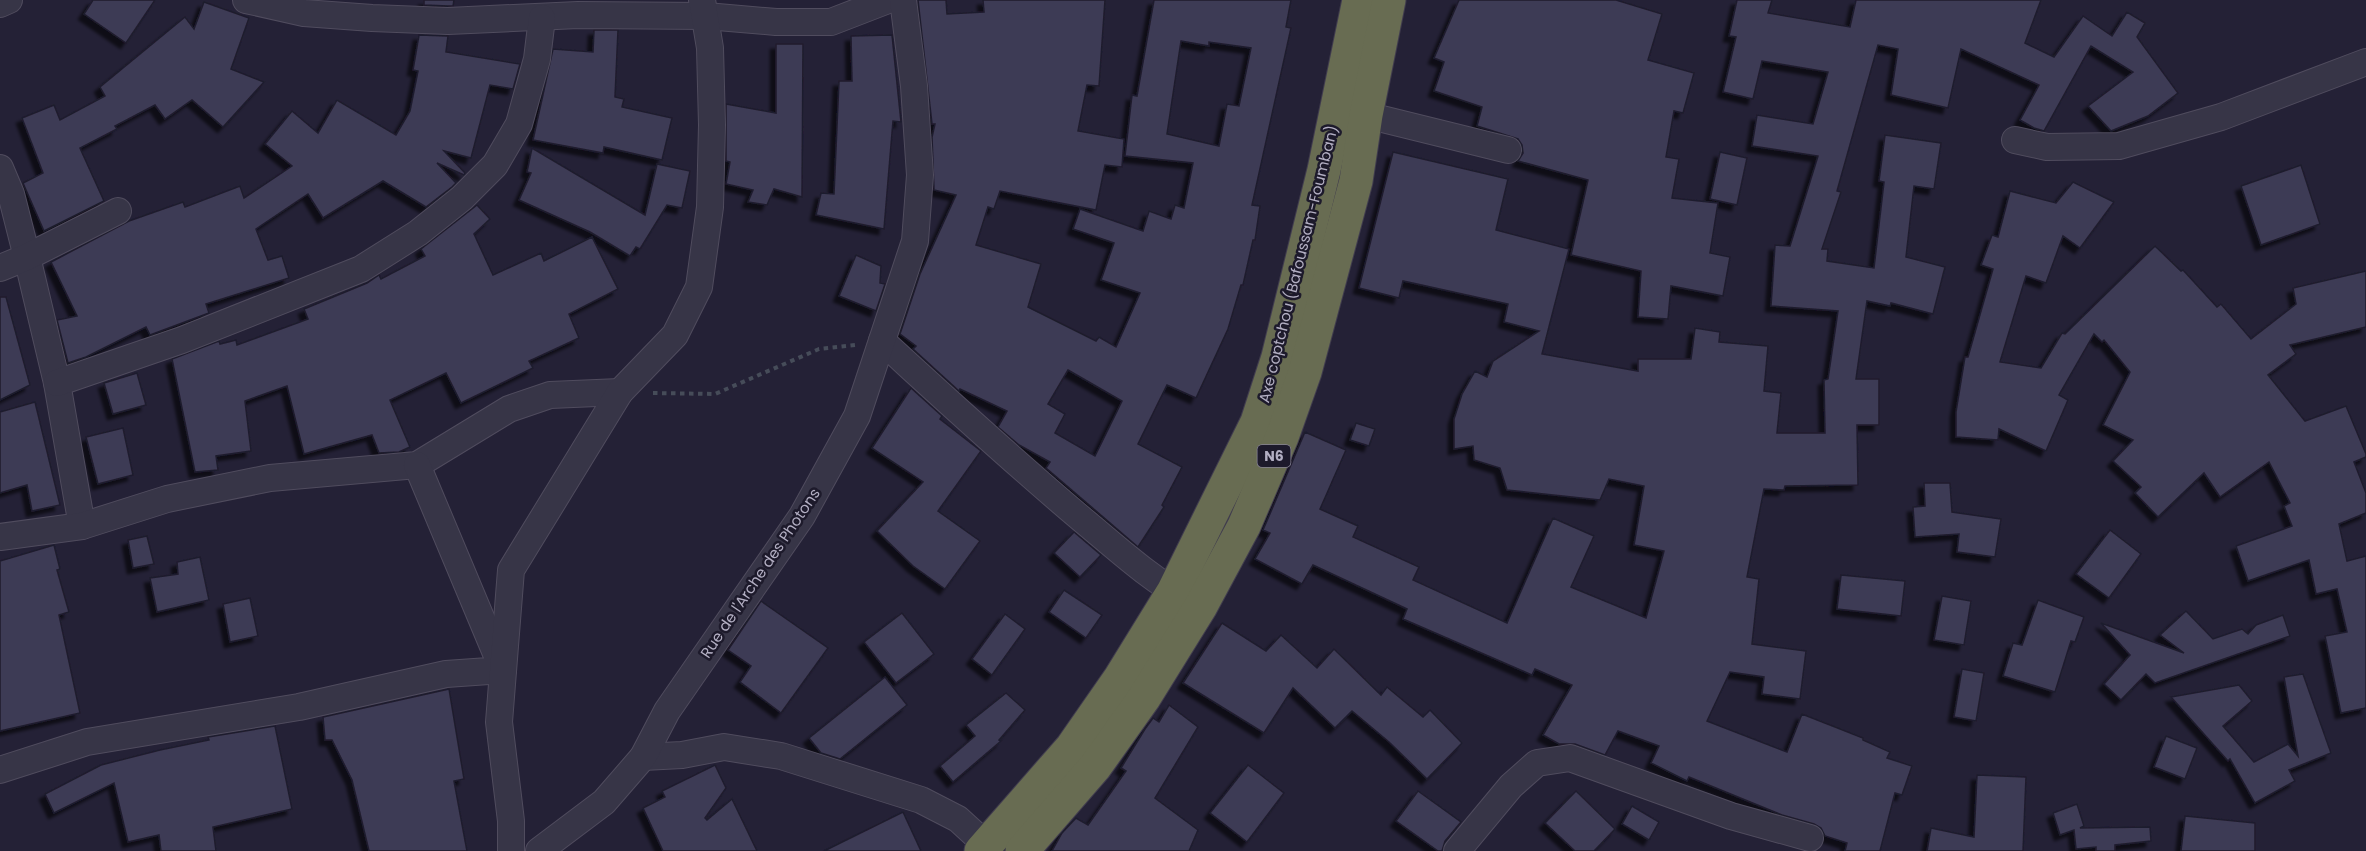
<svg xmlns="http://www.w3.org/2000/svg" width="2366" height="851" viewBox="0 0 2366 851" font-family="Poppins,sans-serif">
<defs>
<filter id="shadow"><feDropShadow dx="-5.5" dy="5.5" stdDeviation="1.5" flood-color="#0009"/></filter>
</defs>
<rect width="100%" height="100%" fill="#242136"/>
<g fill="#3e3a54" stroke="#1f1c2d" stroke-width="1.5" fill-rule="evenodd" filter="url(#shadow)">
<path d="M93 0H155L126 43 84 14Z"/>
<path d="M424 0H454L453 6H448L424 5Z"/>
<path d="M918 0H946L947 14 984 12 983 0H1105L1099 86 1087 85 1078 131 1124 139 1122 167 1105 165 1096 210 1000 191 994 209 988 207 976 245 1041 264 1028 307 1096 341 1099 337 1116 347 1140 293 1101 280 1114 243 1073 229 1080 209 1143 231 1149 211 1171 219 1175 205 1184 208 1193 163 1125 156 1132 95 1137 96 1154 0H1291L1286 27 1291 28 1252 205 1260 206 1255 240H1253L1243 285H1241L1228 329 1196 398 1167 385 1138 444 1182 467 1162 505 1164 507 1138 547 1046 468 1050 462 1019 445 998 427 1007 411 960 389 959 391 913 349 916 346 900 334 920 274 956 195 934 190 932 137 935 124H932ZM1181 41 1209 46V42L1251 48 1239 106 1227 104 1219 146 1167 134ZM1068 370 1122 401 1095 456 1055 433 1065 414 1048 404Z"/>
<path d="M1459 0H1616L1662 14 1648 60 1694 73 1683 113 1674 111 1666 157 1679 159 1672 198 1718 203 1710 253 1730 257 1723 296 1671 286 1668 319 1638 317 1641 271 1571 255 1588 180 1518 161 1523 153 1522 145 1518 139 1477 126 1482 107 1434 91 1444 62 1434 58Z"/>
<path d="M1737 0H1772L1768 13 1850 27 1856 0H2041L2025 43 2054 57 2083 16 2112 36 2127 12 2145 23 2137 37 2178 93 2148 116 2111 131 2088 106 2133 72 2091 46 2044 131 2034 128 2020 120 2039 85 1961 49 1948 108 1891 95 1898 49 1878 45 1837 191 1841 192 1822 249H1828L1827 261 1874 268 1884 182 1879 181 1885 135 1941 143 1934 189 1914 186 1906 257 1945 267 1933 314 1891 303 1890 306 1867 301 1856 379H1879V425H1857L1858 485 1785 486 1784 490 1764 489 1747 577 1759 579 1752 644 1806 651 1800 699 1762 694 1764 677 1730 672 1707 721 1787 752 1802 714 1863 738V740L1890 752 1887 758 1912 766 1902 795 1895 793 1880 851H1845L1847 843 1825 836 1821 828 1814 824 1782 815 1689 777 1687 781 1651 763 1659 746 1618 731 1605 755 1575 744H1559L1543 735 1572 685 1535 669 1532 675 1403 619 1407 609 1313 565 1302 584 1255 559 1270 533 1263 530 1305 432 1346 450 1320 509 1358 526 1353 537 1419 567 1413 580 1507 623 1553 518 1594 536 1571 587 1646 618 1664 551 1634 545 1644 486 1609 479 1600 500 1507 490 1500 468 1474 460 1473 446 1454 449V419L1462 394 1475 371 1487 377 1493 361 1539 331 1504 322 1508 304 1403 281 1399 298 1359 288 1393 152 1508 179 1496 230 1569 249 1542 354 1638 371V359H1691L1695 328 1720 332 1719 342 1768 346 1764 391 1781 393 1777 433H1825L1824 380 1828 379 1838 311 1771 306 1775 245 1790 246 1818 156 1752 146 1757 115 1813 124 1828 72 1762 61 1753 99 1723 92 1736 37 1729 36Z"/>
<path d="M204 2 249 18 231 69 264 82 223 127 192 100 165 119 155 105 115 126 117 129 80 148 104 201 44 231 23 183 43 173 22 118 54 105 60 120 105 96 100 87 185 17 194 29Z"/>
<path d="M594 30H618L615 97 624 99 622 107 672 118 662 160 604 147 603 153 533 140 553 49 593 52Z"/>
<path d="M419 35 448 36 446 52 520 64 513 89 490 85 471 158 444 151 465 173 464 175 437 163 456 183 452 187 426 207 383 181 323 218 308 194 256 229 268 260 282 256 289 278 206 304 209 313 150 335 146 327 86 357 68 363 57 320 77 316 51 262 129 221 183 202 185 207 240 186 244 198 292 166 265 144 292 111 318 133 337 100 396 135 410 111 418 71 413 70Z"/>
<path d="M892 35 901 122 893 121 884 229 816 215 821 193 834 194 839 81H852L851 36Z"/>
<path d="M776 44H803L802 197 774 189 767 205 748 202 753 190 726 184 730 162 726 161V104L776 113Z"/>
<path d="M532 148 645 215 657 164 690 171 682 208 667 205 640 249 636 247 630 256 590 232 519 200 531 173 527 172Z"/>
<path d="M1720 152 1747 158 1737 205 1710 199Z"/>
<path d="M2301 165 2320 224 2261 245 2241 186Z"/>
<path d="M2073 182 2114 202 2080 248 2063 236 2046 283 2026 276 2000 362 2041 368 2062 333 2065 334 2155 246 2181 271 2183 270 2217 307 2221 304 2251 339 2296 304 2293 288 2366 271V327L2290 345 2296 354 2268 375 2305 421 2346 406 2366 454V457L2354 462 2366 493V513L2339 524 2347 561 2366 556V708L2341 713 2325 636 2347 632 2337 589 2316 594 2309 560 2248 581 2236 546 2292 526 2284 506 2290 503 2269 462 2220 497 2204 473 2158 517 2135 493 2141 487 2113 461 2133 440 2103 425 2130 372 2104 340 2102 342 2094 334 2059 395 2068 400 2046 451 1999 429 1998 440 1956 437V412L1965 357H1968L1993 269 1981 265 1992 235 1998 237 2010 191 2056 203Z"/>
<path d="M477 205 490 219 474 234 493 275 541 253 544 261 592 237 618 289 569 314 579 338 529 361 533 368 461 403 446 373 390 400 410 447 399 452 379 453 372 435 304 454 287 386 245 401 251 451 216 456 218 470 195 472 172 359 219 341 220 344 236 340 237 345 308 319 304 309 367 283 379 275 381 279 425 256 421 249Z"/>
<path d="M856 255 881 266 880 283 885 284 876 311 839 296Z"/>
<path d="M0 297H6L30 385 0 400Z"/>
<path d="M137 373 146 405 113 414 104 383Z"/>
<path d="M911 388 942 416 940 419 981 451 938 511 980 541 945 589 913 566 877 531 923 482 872 448Z"/>
<path d="M35 402 60 505 32 511 27 485 0 493V412Z"/>
<path d="M1356 423 1375 429 1369 446 1350 440Z"/>
<path d="M123 428 133 475 98 484 86 437Z"/>
<path d="M1924 483H1950L1952 512 2001 519 1995 557 1957 552 1959 534 1915 537 1913 507 1925 506Z"/>
<path d="M2110 530 2141 554 2109 598 2076 574Z"/>
<path d="M1074 532 1101 555 1080 577 1054 553Z"/>
<path d="M147 536 154 564 133 568 128 540Z"/>
<path d="M54 545 60 569 57 570 69 612 59 615 80 713 0 731V561Z"/>
<path d="M200 557 209 600 157 612 150 578 178 574 177 562Z"/>
<path d="M1841 575 1905 581 1901 616 1837 609Z"/>
<path d="M1064 590 1102 615 1086 638 1049 612Z"/>
<path d="M1942 596 1971 601 1964 645 1934 640Z"/>
<path d="M250 598 258 636 230 642 223 604Z"/>
<path d="M2038 600 2084 617 2075 642 2071 641 2055 692 2003 676 2013 643 2022 645Z"/>
<path d="M761 601 828 648 781 713 740 682 751 666 728 650Z"/>
<path d="M2186 611 2213 639 2242 629 2248 634 2256 625 2283 615 2290 636 2155 683 2146 674 2121 700 2104 684 2130 655 2101 623 2184 653 2160 635Z"/>
<path d="M902 613 934 654 896 683 864 642Z"/>
<path d="M1005 614 1025 629 992 675 972 659Z"/>
<path d="M1222 623 1266 651 1281 635 1317 668 1334 649 1381 695 1387 687 1423 717 1430 710 1462 743 1427 779 1389 742 1352 711 1335 728 1293 688 1264 733 1183 683Z"/>
<path d="M1962 669 1984 673 1976 721 1954 717Z"/>
<path d="M2303 674 2331 753 2289 770 2295 781 2255 803 2230 759 2228 761 2171 697 2239 685 2252 701 2223 726 2254 762 2288 744 2298 756 2284 677Z"/>
<path d="M885 677 907 705 840 759 821 753 809 738Z"/>
<path d="M449 689 464 779 454 781 467 851H369L352 780 332 740H325L323 717Z"/>
<path d="M1006 693 1025 710 999 740 1001 741 953 782 940 766 975 736 966 725Z"/>
<path d="M1169 705 1198 727 1155 798 1198 830 1189 851H1052L1062 833 1076 818 1088 825 1126 771 1121 768 1145 729 1153 718 1159 722Z"/>
<path d="M275 726 292 809 213 827 216 851H161L159 835 128 842 114 783 54 813 45 794 101 765 160 750 209 740 208 737Z"/>
<path d="M2166 736 2197 748 2185 779 2154 767Z"/>
<path d="M715 765 726 788 705 818 707 820 732 799 757 851H663L643 808 665 797 662 791Z"/>
<path d="M1248 765 1284 793 1247 842 1210 813Z"/>
<path d="M1977 775 2026 777 2023 851H1927L1931 828 1974 837Z"/>
<path d="M1418 791 1461 822 1445 841 1442 851H1438L1396 821Z"/>
<path d="M1576 791 1615 829 1594 851H1575L1545 823Z"/>
<path d="M2077 804 2084 826 2080 828 2150 827 2151 841 2115 845V851H2096V847L2076 849 2074 830 2060 835 2053 813Z"/>
<path d="M1632 806 1659 822 1649 840 1622 824Z"/>
<path d="M903 812 921 851H824Z"/>
<path d="M2185 816 2255 823V851H2181Z"/>
</g>
<g fill="none" stroke-linecap="round" stroke-linejoin="round">
<g stroke="#504c5e" stroke-width="28">
<g id="street">
<path d="M246 0 304 13 372 18 448 21 578 15 706 16 776 22H831L888 0"/>
<path d="M0 4 9 0"/>
<path d="M1366 115 1508 150"/>
<path d="M2015 140 2047 147 2119 146 2221 117 2366 62"/>
<path d="M0 168 11 194 27 257 57 383 82 526"/>
<path d="M0 268 27 257 118 211"/>
<path d="M882 341C951 404 1019 467 1090 526 1121 552 1153 581 1189 600"/>
<path d="M57 383 182 340 361 269 418 233 462 198 495 165 519 124 537 59 542 18"/>
<path d="M0 537 82 526 167 499 270 478 417 465 509 409 550 395 620 392"/>
<path d="M643 757 682 755 724 747 781 756 921 800 958 819 993 851"/>
<path d="M0 770 87 742 299 707 446 674 503 670 417 465"/>
<path d="M511 851V821L499 722 511 570 620 392 675 335 699 287 710 207 712 125 710 48 702 0"/>
<path d="M539 851 604 802 643 757 667 711 802 516 857 416 915 241 920 175 914 86 903 0"/>
<path d="M1457 851 1511 786 1537 763 1570 758 1731 816 1810 838"/>
</g>
</g>
<g stroke="#403c4e" stroke-width="35">
<g id="highway">
<path d="M981 851 1072 747 1120 678 1173 592 1257 422 1278 357 1324 170 1359 0"/>
<path d="M1022 851 1095 767 1144 698 1201 606 1244 526 1282 437 1305 372 1356 181 1366 115 1389 0"/>
</g>
</g>
<path stroke="#464c59" stroke-width="4" stroke-dasharray="4.5 4.5" stroke-linecap="butt" d="M653 393 715 394 819 349 855 345"/>
<use href="#street" stroke="#373547" stroke-width="26"/>
<use href="#highway" stroke="#686c52" stroke-width="33"/>
</g>
<g text-anchor="middle" dominant-baseline="central" stroke-width="5" stroke-linejoin="round" paint-order="stroke">
<rect fill="#1d1a2b" stroke="#868295" stroke-width="1.5" x="1257.5" y="445" width="33" height="22" rx="4.5"/>
<g font-size="14" font-weight="bold" fill="#b3afc3">
<text x="1274" y="456">N6</text>
</g>
<g font-size="15" fill="#b3afc3" stroke="#1d1a2b">
<text transform="translate(1298 264) rotate(-76)">Axe coptchou (Bafoussam-Foumban)</text>
<text transform="translate(760 573) rotate(-56)">Rue de l'Arche des Photons</text>
</g>
</g>
</svg>
